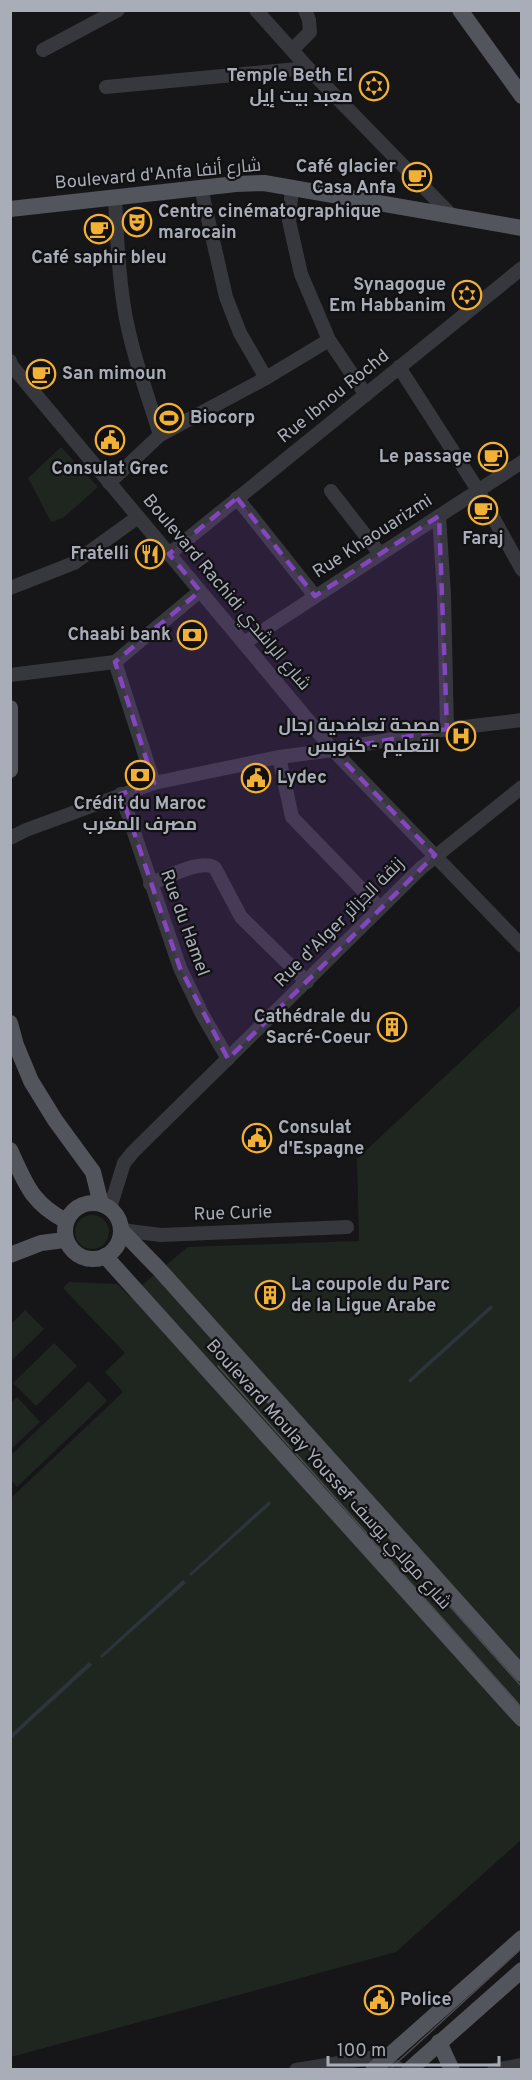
<svg xmlns="http://www.w3.org/2000/svg" width="532" height="2080" viewBox="0 0 532 2080" font-family="Overpass,Cairo,sans-serif">
<rect width="100%" height="100%" fill="#161618"/>
<g fill="#1e261f">
<path d="M61 447 98 487 63 518 51 522 28 478Z"/>
<path d="M521 1005V1840L396 1952 11 2057V1498L123 1392 105 1372 125 1353 63 1288 69 1282 117 1284 129 1296 188 1247 359 1241 357 1159Z"/>
<circle cx="92" cy="1232" r="17"/>
<path d="M25 1310 44 1329 11 1361V1324Z"/>
<path d="M54 1343 77 1366 36 1406 13 1383Z"/>
<path d="M89 1381 107 1401 17 1487 11 1480V1455Z"/>
<path d="M17 1397 40 1422 11 1449V1403Z"/>
</g>
<g fill="#2c353c">
<path d="M491 1305 493 1308 410 1383 408 1380Z"/>
<path d="M269 1501 271 1504 191 1576 189 1574Z"/>
<path d="M183 1580 186 1583 102 1658 100 1656Z"/>
<path d="M89 1662 92 1665 11 1739V1734Z"/>
</g>
<g fill="none" stroke-linecap="round" stroke-linejoin="round">
<g stroke="#37383d" stroke-width="14">
<path d="M256 10 308 68 453 217"/>
<path d="M293 49 310 32 309 20 305 10"/>
<path d="M43 50 118 10"/>
<path d="M106 87 308 68"/>
<path d="M292 187 289 221 301 274 329 340 366 395"/>
<path d="M201 188 226 297 240 333 266 378"/>
<path d="M115 198C117 235 118 271 124 307 131 351 147 393 160 435"/>
<path d="M10 361 12 366 333 750 522 946"/>
<path d="M399 367 478 490 522 570"/>
<path d="M109 483 160 435 266 378 329 340"/>
<path d="M331 491 380 554"/>
<path d="M237 498 315 596"/>
<path d="M439 516 444 594 447 729"/>
<path d="M169 554 522 268"/>
<path d="M10 588 74 563 138 517"/>
<path d="M244 643 522 462"/>
<path d="M115 662 154 783"/>
<path d="M10 675 115 662 200 591"/>
<path d="M279 757 292 817 379 907"/>
<path d="M121 794 180 968 202 1014 228 1059"/>
<path d="M10 838 26 830 154 783 279 757 333 750 447 729 522 720"/>
<path d="M150 884C165 878 202 858 215 868L241 917 307 982"/>
<path d="M110 1208 124 1163 133 1152 421 868 522 787"/>
<path d="M121 1230 161 1235 347 1227"/>
<path d="M296 2070 370 2058 382 2059 401 2070"/>
<path d="M494 2070 522 2065"/>
</g>
<g stroke="#53555c" stroke-width="16">
<path d="M460 10 522 96"/>
<path d="M10 209 236 184 264 183 522 228"/>
<path d="M10 708V770"/>
<path d="M10 1023 16 1045 31 1081 55 1120 93 1172 101 1204"/>
<path d="M10 1150C26 1184 31 1203 66 1221"/>
<circle cx="93" cy="1231" r="28"/>
<path d="M121 1230 158 1268 522 1674"/>
<path d="M10 1255 41 1243 65 1240"/>
<path d="M105 1256 522 1719"/>
<path d="M439 2042 452 2070"/>
<path d="M373 2070 522 1938"/>
<path d="M409 2070 522 1970"/>
</g>
<g stroke="#4a4c52" stroke-width="1.5">
<path d="M228 1358 522 1687"/>
<path d="M218 1366 522 1708"/>
<path d="M389 2070 522 1948"/>
</g>
</g>
<path fill="#8446be" fill-opacity="0.2" stroke="#8446be" stroke-width="4.5" stroke-dasharray="12 8" stroke-linejoin="round" d="M237 498 315 596 439 516 447 729 333 750 435 855 228 1059 180 968 121 794 154 783 115 662 200 591 169 554Z"/>
<defs>
<g id="synagogue-ring" transform="scale(1.5)"><circle r="9.5" fill="#111113" stroke="#f2b134" stroke-width="1.5"/><path d="M0-6.5L5.6 3.2H-5.6ZM0 6.5L5.6-3.2H-5.6Z" fill="#f2b134"/></g>
<g id="cafe-ring" transform="scale(1.5)"><circle r="9.5" fill="#111113" stroke="#f2b134" stroke-width="1.5"/><path d="M-5.5-4.5H6V0H3Q3 3.5 0 3.5H-2.5Q-5.5 3.5-5.5 0ZM3-3.2v2h1.7v-2ZM-6 4.5H4V6H-6Z" fill="#f2b134"/></g>
<g id="theatre-ring" transform="scale(1.5)"><circle r="9.5" fill="#111113" stroke="#f2b134" stroke-width="1.5"/><path d="M-5-5.5Q0-4 5-5.5V0Q5 5 0 6Q-5 5-5 0ZM-3.3-2.5H-1v1.5H-3.3ZM1-2.5H3.3v1.5H1ZM-2.8 1Q0 5.5 2.8 1Z" fill="#f2b134"/></g>
<g id="stadium-ring" transform="scale(1.5)"><circle r="9.5" fill="#111113" stroke="#f2b134" stroke-width="1.5"/><path d="M0-5a6.5 5 0 1 0 0 10a6.5 5 0 1 0 0-10ZM-3.5-1.8h7v3.6h-7Z" fill="#f2b134"/></g>
<g id="civic-ring" transform="scale(1.5)"><circle r="9.5" fill="#111113" stroke="#f2b134" stroke-width="1.5"/><path d="M-.6-6.5H3V-4.5H.6V-3L4-1V1h2V6H-6V1h2V-1L-.6-3ZM-1.2 2.5V6h2.4V2.5Z" fill="#f2b134"/></g>
<g id="restaurant-ring" transform="scale(1.5)"><circle r="9.5" fill="#111113" stroke="#f2b134" stroke-width="1.5"/><path d="M-5-6h1v4h1v-4h1v4h1v-4h1v5L-1.5 .5V6h-2V.5L-5-1ZM5-6V6H3V1.5H1.5Q1.5-4 5-6Z" fill="#f2b134"/></g>
<g id="bank-ring" transform="scale(1.5)"><circle r="9.5" fill="#111113" stroke="#f2b134" stroke-width="1.5"/><path d="M-6-4H6V4H-6ZM0-2.3a2.3 2.3 0 1 0 0 4.6a2.3 2.3 0 1 0 0-4.6Z" fill="#f2b134"/></g>
<g id="hospital-ring" transform="scale(1.5)"><circle r="9.5" fill="#111113" stroke="#f2b134" stroke-width="1.5"/><path d="M-5-5h3v3.5h4V-5h3V5h-3V1.5h-4V5h-3Z" fill="#f2b134"/></g>
<g id="building-ring" transform="scale(1.5)"><circle r="9.5" fill="#111113" stroke="#f2b134" stroke-width="1.5"/><path d="M-4-6H4V6H1V3H-1V6H-4ZM-2.5-4.3h1.7v1.8h-1.7ZM.8-4.3h1.7v1.8H.8ZM-2.5-1h1.7V.8h-1.7ZM.8-1h1.7V.8H.8Z" fill="#f2b134"/></g>
</defs>
<g fill-rule="evenodd">
<use href="#synagogue-ring" x="374" y="86"/>
<use href="#cafe-ring" x="417" y="177"/>
<use href="#theatre-ring" x="137" y="222"/>
<use href="#cafe-ring" x="99" y="229"/>
<use href="#synagogue-ring" x="467" y="295"/>
<use href="#cafe-ring" x="41" y="374"/>
<use href="#stadium-ring" x="169" y="418"/>
<use href="#civic-ring" x="110" y="440"/>
<use href="#cafe-ring" x="493" y="457"/>
<use href="#cafe-ring" x="483" y="510"/>
<use href="#restaurant-ring" x="150" y="554"/>
<use href="#bank-ring" x="192" y="635"/>
<use href="#hospital-ring" x="461" y="736"/>
<use href="#bank-ring" x="140" y="775"/>
<use href="#civic-ring" x="256" y="778"/>
<use href="#building-ring" x="392" y="1027"/>
<use href="#civic-ring" x="257" y="1138"/>
<use href="#building-ring" x="270" y="1295"/>
<use href="#civic-ring" x="379" y="2000"/>
</g>
<g text-anchor="middle" dominant-baseline="central" stroke-width="4.5" stroke-linejoin="round" paint-order="stroke">
<g font-size="18" font-weight="bold" fill="#a8adb8" stroke="#111113" text-anchor="end">
<text x="353" y="76">Temple Beth El<tspan x="353" dy="21">معبد بيت إيل</tspan></text>
<text x="396" y="167">Café glacier<tspan x="396" dy="21">Casa Anfa</tspan></text>
<text x="158" y="212" text-anchor="start">Centre cinématographique<tspan x="158" dy="21">marocain</tspan></text>
<text x="99" y="258" text-anchor="middle">Café saphir bleu</text>
<text x="446" y="285">Synagogue<tspan x="446" dy="21">Em Habbanim</tspan></text>
<text x="62" y="374" text-anchor="start">San mimoun</text>
<text x="190" y="418" text-anchor="start">Biocorp</text>
<text x="472" y="457">Le passage</text>
<text x="110" y="469" text-anchor="middle">Consulat Grec</text>
<text x="483" y="539" text-anchor="middle">Faraj</text>
<text x="129" y="554">Fratelli</text>
<text x="171" y="635">Chaabi bank</text>
<text x="440" y="726">مصحة تعاضدية رجال<tspan x="440" dy="21">التعليم - كنوبس</tspan></text>
<text x="277" y="778" text-anchor="start">Lydec</text>
<text x="140" y="804" text-anchor="middle">Crédit du Maroc<tspan x="140" dy="21">مصرف المغرب</tspan></text>
<text x="371" y="1017">Cathédrale du<tspan x="371" dy="21">Sacré-Coeur</tspan></text>
<text x="278" y="1128" text-anchor="start">Consulat<tspan x="278" dy="21">d'Espagne</tspan></text>
<text x="291" y="1285" text-anchor="start">La coupole du Parc<tspan x="291" dy="21">de la Ligue Arabe</tspan></text>
<text x="400" y="2000" text-anchor="start">Police</text>
</g>
<g font-size="18" fill="#a8adb8" stroke="#111113">
<text transform="translate(158 175) rotate(-5)">Boulevard d'Anfa شارع أنفا</text>
<text transform="translate(334 397) rotate(-39)">Rue Ibnou Rochd</text>
<text transform="translate(373 537) rotate(-33)">Rue Khaouarizmi</text>
<text transform="translate(226 593) rotate(50)">Boulevard Rachidi شارع الراشدي</text>
<text transform="translate(184 923) rotate(70)">Rue du Hamel</text>
<text transform="translate(340 923) rotate(-45)">Rue d'Alger زنقة الجزائر</text>
<text transform="translate(233 1214) rotate(-2)">Rue Curie</text>
<text transform="translate(328 1475) rotate(48)">Boulevard Moulay Youssef شارع مولاي يوسف</text>
</g>
</g>
<rect width="532" height="2080" fill="none" stroke="#a8adb8" stroke-width="24"/>
<path d="M328 2056v9h171v-9" fill="none" stroke="#a8adb8" stroke-width="3"/>
<text x="337" y="2056" font-size="18" fill="#a8adb8" stroke="#111113" stroke-width="4.5" paint-order="stroke">100 m</text>
</svg>
